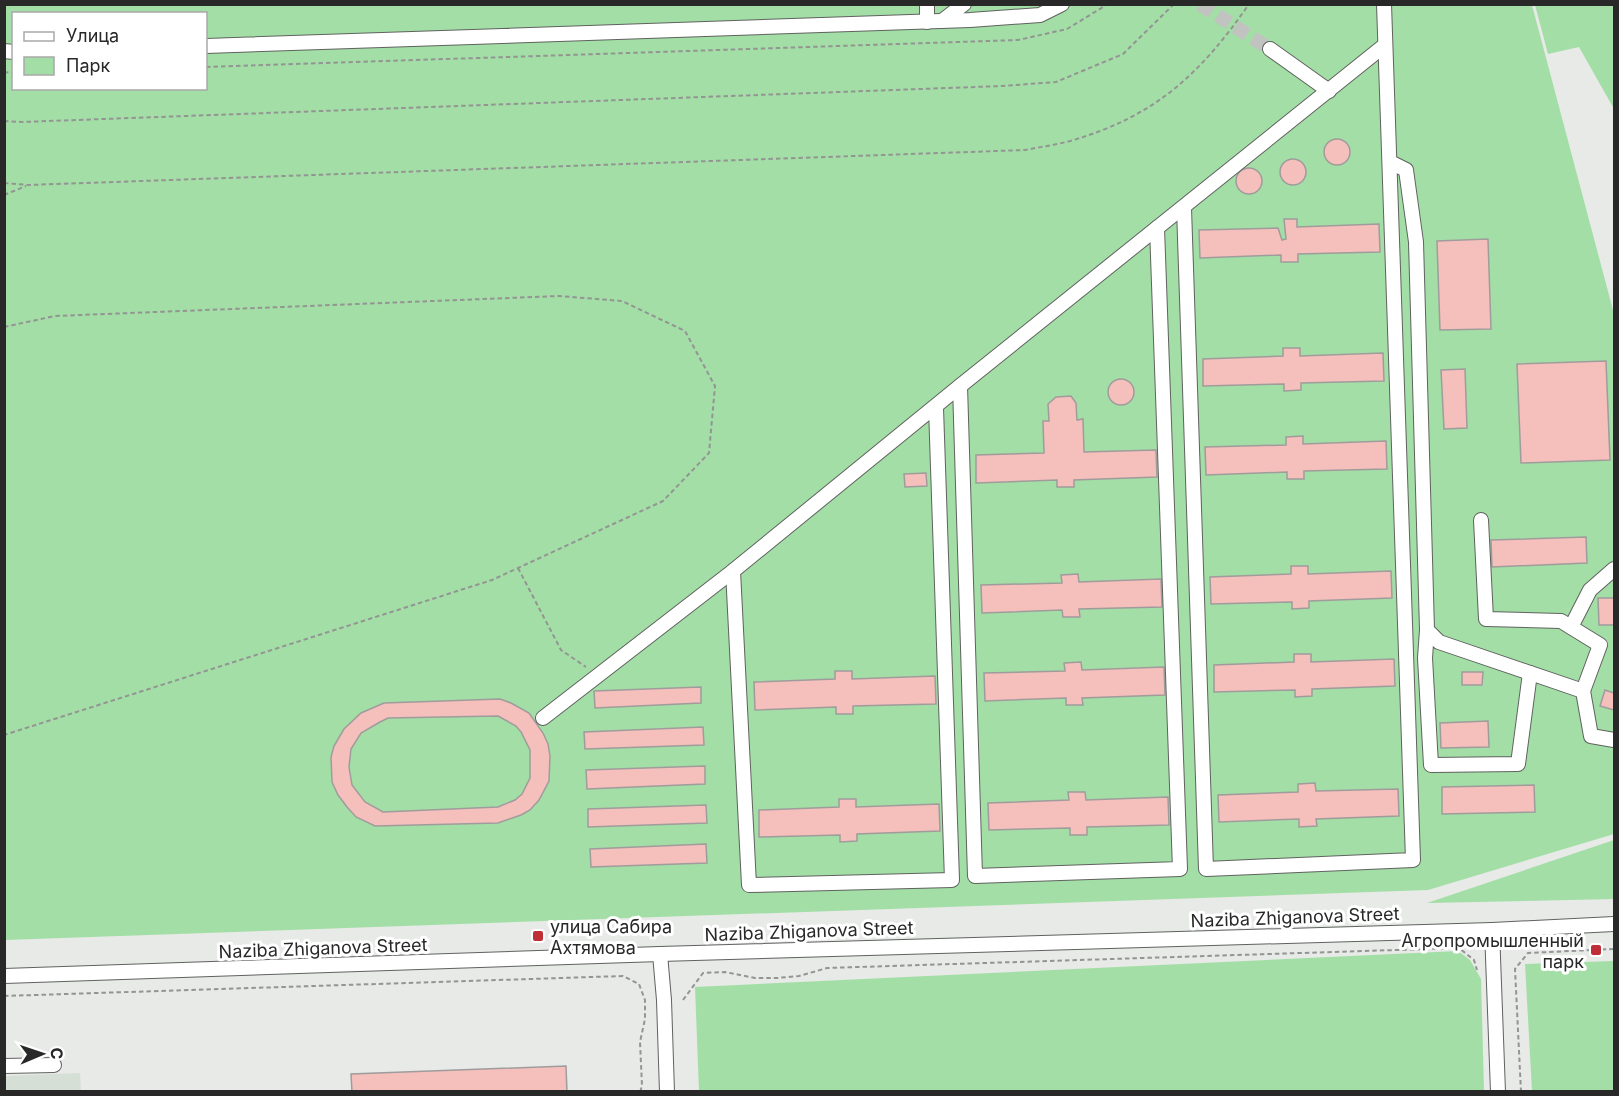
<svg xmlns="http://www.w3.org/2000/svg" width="1619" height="1096" viewBox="0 0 1619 1096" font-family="Inter,sans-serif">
<rect width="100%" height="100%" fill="#e7eae7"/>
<path fill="#d6dfd6" d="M80 1073 81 1091H5V1076Z"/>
<g fill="#a3dea6" fill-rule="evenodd">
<path d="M4 5H1532L1614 314V834L1428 890 5 940ZM14 14H206V88H14Z"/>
<path d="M1535 5H1614V109L1579 47 1548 54Z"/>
<path d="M1614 840V899L1427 903Z"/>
<path d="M1458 951 1470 960 1481 979 1484 1091H699L695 987Z"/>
<path d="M1614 961V1091H1532L1525 964Z"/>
</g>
<g fill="#f5bfbc" stroke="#a09c9c" stroke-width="1.5" fill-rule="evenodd">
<circle cx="1337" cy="152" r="13"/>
<circle cx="1293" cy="172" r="13"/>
<circle cx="1249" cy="181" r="13"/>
<path d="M1284 219H1297V227L1379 224 1380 252 1298 254V262H1281V255L1200 258 1199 230 1278 228 1282 240 1286 239Z"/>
<path d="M1488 239 1491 329 1440 330 1437 241Z"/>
<path d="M1283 348H1300V356L1383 353 1384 381 1301 383V390L1284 391V384L1203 386V359L1283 356Z"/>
<path d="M1606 361 1610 460 1521 463 1517 364Z"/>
<path d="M1465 369 1467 428 1444 429 1441 370Z"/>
<circle cx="1121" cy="392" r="13"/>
<path d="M1071 396 1076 403 1077 420 1083 419 1084 452 1156 450 1157 477 1074 480V487H1057V480L976 483V455L1044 453 1043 421H1049L1048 404 1056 397Z"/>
<path d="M1303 436V444L1386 441 1387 469 1304 471V479H1287V472L1206 475 1205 447 1286 445V437Z"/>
<path d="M926 473 927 486 905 487 904 474Z"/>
<path d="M1586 537 1587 563 1492 567 1491 540Z"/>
<path d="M1291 566H1308V574L1391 571 1392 598 1309 601V608L1292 609V602L1211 604 1210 577 1291 574Z"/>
<path d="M1078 574 1079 582 1161 579 1162 607 1079 609 1080 617H1063L1062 610 982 613 981 585 1062 583 1061 575Z"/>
<path d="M1598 598H1614V625H1599Z"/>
<path d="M1294 654H1311V662L1394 659 1395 686 1312 689V696L1295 697V690L1214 692V665L1294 662Z"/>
<path d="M1081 662 1082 670 1164 667 1165 695 1082 698 1083 705H1066V698L985 701 984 673 1065 671 1064 663Z"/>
<path d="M835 671H852V679L935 676 936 704 853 706V714H836V707L755 710 754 682 835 679Z"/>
<path d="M1462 672H1483L1482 685H1462Z"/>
<path d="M701 687V703L595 708 594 691Z"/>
<path d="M1605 690 1614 693V710L1600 706Z"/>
<path d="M500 699 511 703 529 713 543 733 548 744 550 756 549 781 539 800 530 810 521 815 498 823 375 826 356 817 347 807 338 795 332 782 331 757 334 746 344 729 361 713 384 703ZM498 716 516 726 521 732 530 750V778L522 794 515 800 498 807 383 812 365 802 352 785 349 767 351 749 361 733 380 722 388 718Z"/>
<path d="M1488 721 1489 747 1441 748 1440 723Z"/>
<path d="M703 727 704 745 585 749 584 732Z"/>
<path d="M705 766V784L587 789 586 770Z"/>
<path d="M1315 783 1316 791 1398 789 1399 816 1316 819 1317 826 1299 827V819L1219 822 1218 795 1298 792V784Z"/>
<path d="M1534 785 1535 812 1442 814V787Z"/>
<path d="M1068 792H1085L1086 800 1168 797 1169 825 1087 827V835H1070V828L989 830 988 803 1069 800Z"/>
<path d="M839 799H856V807L939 804 940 831 857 834V841L840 842V835L759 837V810L839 807Z"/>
<path d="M706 805 707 823 588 827V809Z"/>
<path d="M706 844 707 863 591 867 590 849Z"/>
<path d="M566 1066 567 1092H352L351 1074Z"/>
</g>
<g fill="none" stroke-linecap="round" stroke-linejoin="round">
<path stroke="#c1c3c1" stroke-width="14" stroke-dasharray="14 7" stroke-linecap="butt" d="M1200 4 1270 49"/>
<g stroke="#5f625f" stroke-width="16">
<g id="minor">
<path d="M927 4V22"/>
<path d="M942 21 964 4"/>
<path d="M206 46 970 20 1040 15 1062 4"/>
<path d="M1270 49 1329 91"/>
<path d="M4 51 14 52"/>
<path d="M1390 162 1406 170 1416 242 1427 630 1439 642 1583 691 1591 736 1614 740"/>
<path d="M1184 208 1206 869 1413 860 1384 4"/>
<path d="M960 386 975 876 1180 869 1157 228"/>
<path d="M1481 520 1486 619 1561 621 1600 645 1583 691"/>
<path d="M733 571 749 885 952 880 936 408"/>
<path d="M1571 627 1590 590 1614 569"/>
<path d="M1427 630 1425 658 1431 765 1518 764 1530 673"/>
<path d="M543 718 733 571 960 386 1385 45"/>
<path d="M1492 930 1498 1092"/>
<path d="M660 954 664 1000 667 1092"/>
<path d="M4 976 660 954 1492 930 1614 924"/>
<path d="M4 1066 54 1065"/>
</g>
</g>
<g stroke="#939593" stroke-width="2" stroke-dasharray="4.5 3" stroke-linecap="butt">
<path d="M206 67 1018 40 1067 29 1108 4"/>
<path d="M4 72 14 73"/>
<path d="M4 121 22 122 1002 86 1056 82 1123 54 1174 4"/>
<path d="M4 183 28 185 1025 150C1040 147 1055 145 1070 141 1154 117 1200 75 1249 4"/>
<path d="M4 195 26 186"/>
<path d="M4 327 55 316 559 296 622 301 685 331 715 386 709 453 663 501 492 580 4 735"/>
<path d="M518 568 561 650 586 667"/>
<path d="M4 996 623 976 639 984 645 1000V1019L640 1042 642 1086 640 1092"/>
<path d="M683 1000 703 973 725 972 755 978H777L799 976 827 968 1459 948 1474 960 1477 970"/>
<path d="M1521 1092 1515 969 1528 953 1614 949"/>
</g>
<use href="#minor" stroke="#fff" stroke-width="14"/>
</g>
<g fill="#bf2f38" stroke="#fff" stroke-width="2">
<rect x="532" y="930" width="12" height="12" rx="3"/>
<rect x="1590" y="944" width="12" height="12" rx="3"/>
</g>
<g text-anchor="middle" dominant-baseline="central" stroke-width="6" stroke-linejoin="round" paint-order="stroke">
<g font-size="18" fill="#272827" stroke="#fff">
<text transform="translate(1295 917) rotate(-2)">Naziba Zhiganova Street</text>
<text transform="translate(809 931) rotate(-2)">Naziba Zhiganova Street</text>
<text transform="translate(323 948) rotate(-2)">Naziba Zhiganova Street</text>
</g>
<g font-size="18" fill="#272827" stroke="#fff" text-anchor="start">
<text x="550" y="926">улица Сабира<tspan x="550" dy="21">Ахтямова</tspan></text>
<text x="1584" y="940" text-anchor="end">Агропромышленный<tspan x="1584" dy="21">парк</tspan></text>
</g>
</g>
<rect width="1619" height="1096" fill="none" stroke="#272827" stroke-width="12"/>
<rect x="12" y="12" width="195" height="78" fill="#ffffff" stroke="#a9a9a9" stroke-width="1.5"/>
<rect x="24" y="32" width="30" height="9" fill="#ffffff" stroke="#a9a9a9" stroke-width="1.5"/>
<text x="66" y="42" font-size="18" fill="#272827">Улица</text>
<rect x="24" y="57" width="30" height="18" fill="#a3dea6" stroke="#a9a9a9" stroke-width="1.5"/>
<text x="66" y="72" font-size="18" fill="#272827">Парк</text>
<g transform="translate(42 1054) rotate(88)" stroke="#ffffff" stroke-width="4.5" paint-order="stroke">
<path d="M0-4.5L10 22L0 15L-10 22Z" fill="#272827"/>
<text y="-9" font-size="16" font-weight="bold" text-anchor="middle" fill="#272827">С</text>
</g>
</svg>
